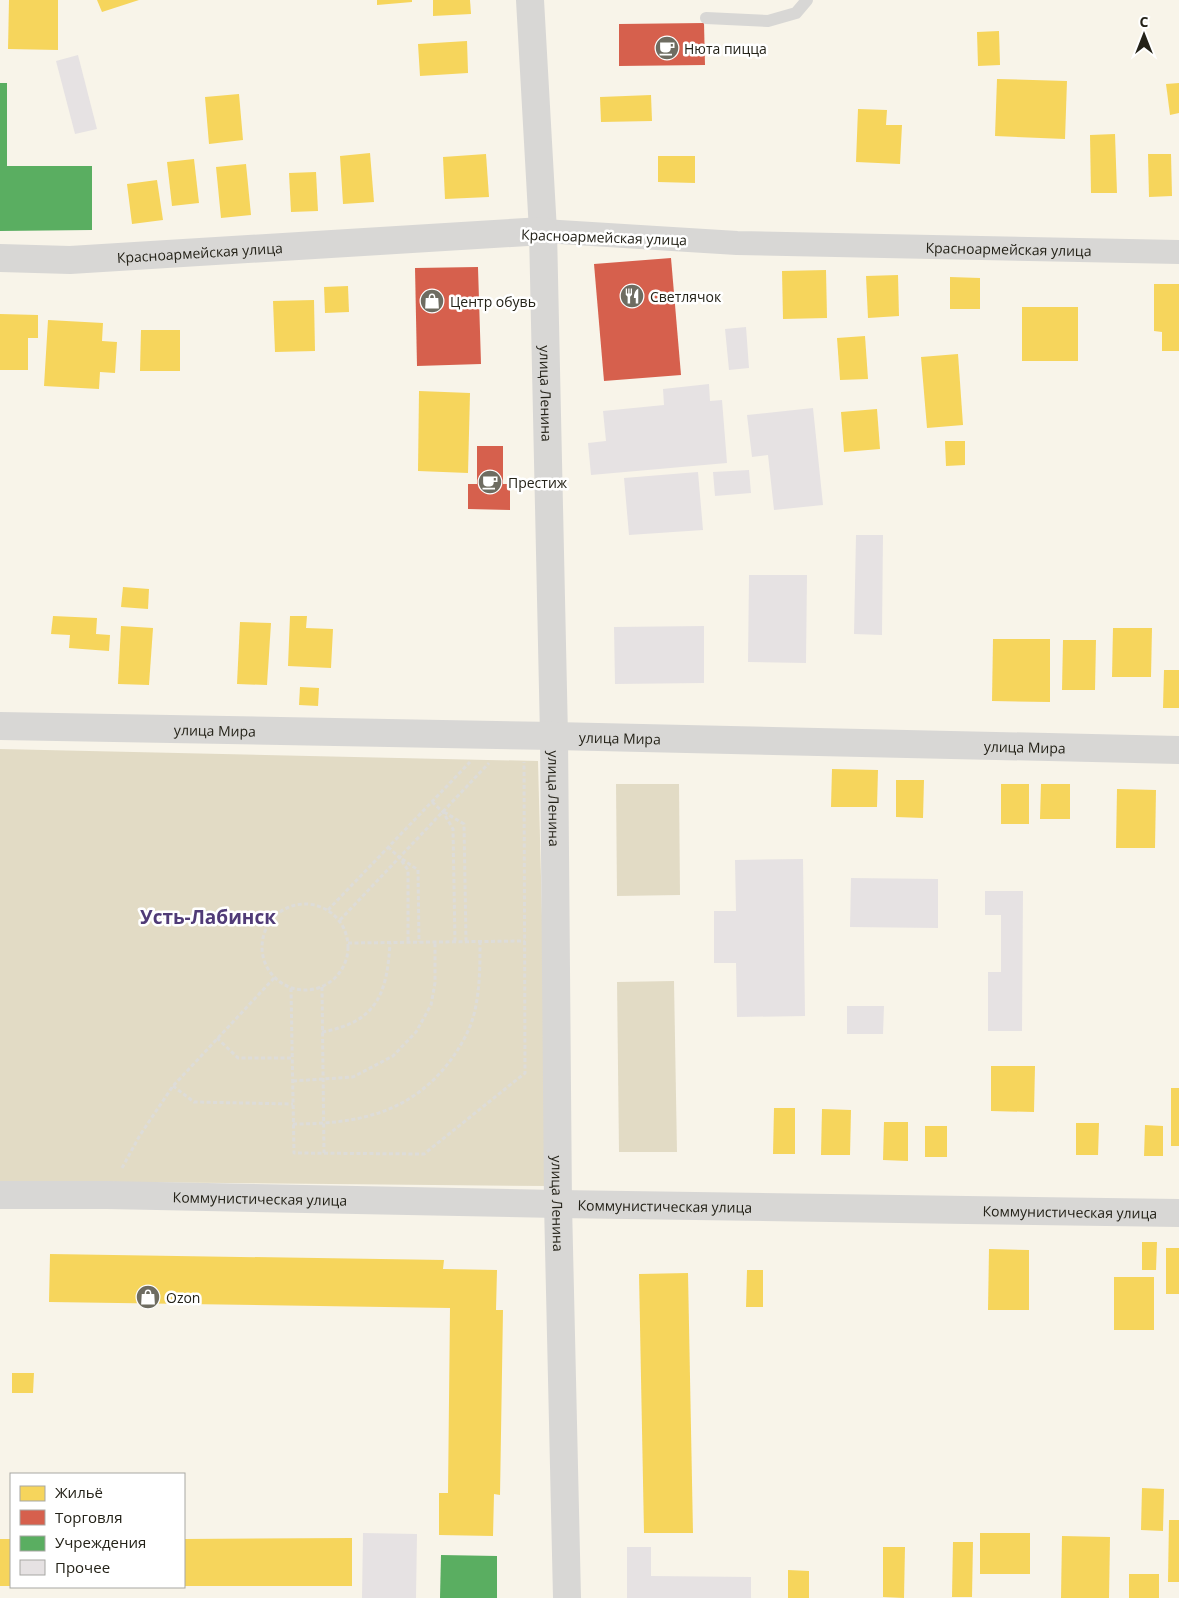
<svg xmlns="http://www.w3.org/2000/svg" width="1179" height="1598" viewBox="0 0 1179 1598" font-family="'Open Sans',sans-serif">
<rect width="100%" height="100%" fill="#f8f4e9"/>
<g fill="#e2dbc5">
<path d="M0 749 538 761 549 1186 0 1181Z"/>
<path d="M616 784H679L680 895 617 896Z"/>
<path d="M674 981 677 1152H619L617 982Z"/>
</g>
<g fill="#f6d55c">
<path d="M9 0H58V50L8 49Z"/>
<path d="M97 0H139L102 12Z"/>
<path d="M377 0H412V2L377 5Z"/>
<path d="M433 0H470L471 14 433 16Z"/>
<path d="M999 31 1000 65 978 66 977 32Z"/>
<path d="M467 41 468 73 420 76 418 44Z"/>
<path d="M997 79 1067 81 1065 139 995 136Z"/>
<path d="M1179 83V113L1170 115 1166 84Z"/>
<path d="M239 94 243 140 209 144 205 97Z"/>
<path d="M651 95 652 121 601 122 600 97Z"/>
<path d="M858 109 887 110 886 125H902L900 164 856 162Z"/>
<path d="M1115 134 1117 193H1091L1090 135Z"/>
<path d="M370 153 374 202 343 204 340 156Z"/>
<path d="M486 154 489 197 445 199 443 157Z"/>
<path d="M1148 154H1171L1172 196 1149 197Z"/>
<path d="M658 156H695V183L658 182Z"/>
<path d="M194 159 199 203 172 206 167 162Z"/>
<path d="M246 164 251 215 221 218 216 167Z"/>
<path d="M316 172 318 211 291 212 289 173Z"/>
<path d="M157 180 163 220 132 224 127 184Z"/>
<path d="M826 270 827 318 783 319 782 271Z"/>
<path d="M898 275 899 316 868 318 866 276Z"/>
<path d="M950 277 980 278V309H950Z"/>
<path d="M1154 284H1179V351H1162V332L1154 331Z"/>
<path d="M348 286 349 312 325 313 324 287Z"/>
<path d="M314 300 315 351 275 352 273 301Z"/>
<rect x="1022" y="307" width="56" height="54"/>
<path d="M0 314 38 315V338H28V370H0Z"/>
<path d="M48 320 103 323 102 341 117 342 115 373 100 372 99 389 44 386Z"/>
<path d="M141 330H180V371H140Z"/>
<path d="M865 336 868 379 840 380 837 338Z"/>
<path d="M958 354 963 425 927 428 921 357Z"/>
<path d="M419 391 470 393 468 473 418 471Z"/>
<path d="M877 409 880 449 844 452 841 412Z"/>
<path d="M945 441H965V465L946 466Z"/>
<path d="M123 587 149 589 148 609 121 607Z"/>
<path d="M53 616 97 618 96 634 110 635 109 651 69 648 70 635 51 634Z"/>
<path d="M290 616H307L306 628 333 629 331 668 288 666Z"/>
<path d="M240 622 271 623 267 685 237 684Z"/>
<path d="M121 626 153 628 149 685 118 684Z"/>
<path d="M1113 628H1152L1151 677H1112Z"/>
<path d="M993 639H1050V702L992 701Z"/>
<path d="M1063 640H1096L1095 690H1062Z"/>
<path d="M1164 670H1179V708H1163Z"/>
<path d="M300 687 319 688 318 706 299 705Z"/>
<path d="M832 769 878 770 877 807H831Z"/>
<path d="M896 780H924L923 818 896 817Z"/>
<rect x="1001" y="784" width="28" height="40"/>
<path d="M1041 784H1070V819H1040Z"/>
<path d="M1117 789 1156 790 1155 848H1116Z"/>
<path d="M991 1066H1035L1034 1112 991 1111Z"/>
<rect x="1171" y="1088" width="8" height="58"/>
<path d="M774 1108H795V1154H773Z"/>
<path d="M822 1109 851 1110 850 1155H821Z"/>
<path d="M884 1122H908V1161L883 1160Z"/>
<path d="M1076 1123H1099L1098 1155H1076Z"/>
<path d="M1145 1125 1163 1126V1156H1144Z"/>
<rect x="925" y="1126" width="22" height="31"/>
<path d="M1142 1242H1157L1156 1270H1142Z"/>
<rect x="1166" y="1248" width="13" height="46"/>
<path d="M989 1249 1029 1250V1310H988Z"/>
<path d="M50 1254 444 1260 443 1269 497 1270 496 1310H503L500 1495 494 1494 493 1536 439 1535V1493H448L450 1308 49 1302Z"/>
<path d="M747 1270H763V1307H746Z"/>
<path d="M688 1273 693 1533H644L639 1274Z"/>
<rect x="1114" y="1277" width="40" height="53"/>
<path d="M12 1373H34L33 1393H12Z"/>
<path d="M1142 1488 1164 1489 1163 1531 1141 1530Z"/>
<path d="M1169 1520H1179V1582H1168Z"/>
<rect x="980" y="1533" width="50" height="41"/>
<path d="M1062 1536 1110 1537 1109 1598H1061Z"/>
<path d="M352 1538V1586H184V1539Z"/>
<rect x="0" y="1539" width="11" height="47"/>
<path d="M953 1542H973L972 1597H952Z"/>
<path d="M883 1547H905L904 1598 883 1597Z"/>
<path d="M788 1570 809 1571V1598H788Z"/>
<rect x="1129" y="1574" width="30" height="24"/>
</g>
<g fill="#d6604d">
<path d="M704 23 705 65 619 66V24Z"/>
<path d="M671 258 681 375 604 381 594 264Z"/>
<path d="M478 267 481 364 417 366 415 268Z"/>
<path d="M477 446H503V484H510V510L468 509V484H477Z"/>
</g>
<g fill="#5aae61">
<path d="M0 83H7V166H92V230L0 231Z"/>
<path d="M441 1555 497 1556V1598H440Z"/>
</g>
<g fill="#e6e2e3">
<path d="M78 55 97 129 75 134 56 61Z"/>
<path d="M746 327 749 368 729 370 725 329Z"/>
<path d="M709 384 710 401 722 400 727 463 591 475 588 443 606 441 603 411 664 405 663 389Z"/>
<path d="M813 408 823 505 774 510 768 455 752 457 747 415Z"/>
<path d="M749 470 751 493 715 496 713 472Z"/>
<path d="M698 472 703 530 629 535 624 478Z"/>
<path d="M856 535H883L882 635 854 634Z"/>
<path d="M749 575H807L806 663 748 662Z"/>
<path d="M704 626V683L615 684 614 627Z"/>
<path d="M803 859 805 1016 737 1017 736 963H714V911H736L735 860Z"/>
<path d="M851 878 938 879V928L850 927Z"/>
<path d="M985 891H1023L1022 1031H988V972H1001V915H985Z"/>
<path d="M847 1006H884L883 1034H847Z"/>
<path d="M363 1533 417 1534 416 1598H362Z"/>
<path d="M627 1547H651V1576L751 1577V1598H627Z"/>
</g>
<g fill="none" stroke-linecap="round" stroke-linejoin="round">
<g stroke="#dddcd9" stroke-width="3" stroke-dasharray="4 2.5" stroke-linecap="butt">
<path d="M432 802 443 812 453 829 455 942"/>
<path d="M444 812 464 824 466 941"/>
<path d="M388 847 399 857 408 870V942"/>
<path d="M402 859 418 870 419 942"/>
<circle cx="305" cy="947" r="43"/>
<path d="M328 910 470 762"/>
<path d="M340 920 489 763"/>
<path d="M348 943 525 941"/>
<path d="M322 987 324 1153"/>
<path d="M291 988 294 1153 424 1154 525 1073 524 762"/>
<path d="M322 1032C377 1022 387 994 390 943"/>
<path d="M217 1038 238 1058H293"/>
<path d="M293 1081 353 1077 393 1056 416 1032 431 1005 435 983V942"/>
<path d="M173 1086 194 1102 293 1104"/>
<path d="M293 1124C356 1124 410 1114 450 1061 461 1046 471 1029 475 1010 480 987 480 965 480 942"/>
<path d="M122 1168 140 1135 173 1086 275 977"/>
</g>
<path stroke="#d8d7d5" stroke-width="12" d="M706 18 768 21 796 13 807 0"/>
<path stroke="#d8d7d5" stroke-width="24" id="s1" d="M543 231 737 243 1179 252"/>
<g stroke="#d8d7d5" stroke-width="28">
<path id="s2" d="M530 0 543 231 554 736 558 1204 567 1598"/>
<path id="s3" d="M0 258 70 260 543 231"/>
<path id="s4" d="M0 726 554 736 1179 750"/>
<path id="s5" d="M0 1195H107L558 1204 1179 1213"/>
</g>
</g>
<defs>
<g id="cafe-disc" transform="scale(1.25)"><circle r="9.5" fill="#6e6c61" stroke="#fff"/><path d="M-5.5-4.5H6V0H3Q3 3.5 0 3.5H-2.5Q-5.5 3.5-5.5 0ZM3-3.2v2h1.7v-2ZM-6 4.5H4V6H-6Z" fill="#fff"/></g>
<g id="restaurant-disc" transform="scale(1.25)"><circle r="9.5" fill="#6e6c61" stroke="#fff"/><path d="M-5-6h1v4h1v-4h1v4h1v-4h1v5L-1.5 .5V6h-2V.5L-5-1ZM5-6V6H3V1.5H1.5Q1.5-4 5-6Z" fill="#fff"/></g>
<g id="shop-disc" transform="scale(1.25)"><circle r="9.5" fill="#6e6c61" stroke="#fff"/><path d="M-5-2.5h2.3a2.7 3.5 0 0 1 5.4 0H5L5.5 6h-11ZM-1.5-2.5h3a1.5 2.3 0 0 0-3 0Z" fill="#fff"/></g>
</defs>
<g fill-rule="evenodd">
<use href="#cafe-disc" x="667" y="48"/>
<use href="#restaurant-disc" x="632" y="296"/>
<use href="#shop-disc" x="432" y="301"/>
<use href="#cafe-disc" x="490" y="482"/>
<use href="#shop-disc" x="148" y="1297"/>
</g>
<g text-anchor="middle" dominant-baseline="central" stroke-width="5" stroke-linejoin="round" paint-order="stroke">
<g font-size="14" fill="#242218" stroke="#fff" text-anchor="start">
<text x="684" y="48">Нюта пицца</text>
<text x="650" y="296">Светлячок</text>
<text x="450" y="301">Центр обувь</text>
<text x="508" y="482">Престиж</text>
<text x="166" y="1297">Ozon</text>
</g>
<g font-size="14" fill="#242218" stroke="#fff">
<text transform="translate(604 237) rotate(2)">Красноармейская улица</text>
<text stroke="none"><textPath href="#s1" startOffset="466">Красноармейская улица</textPath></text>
<text stroke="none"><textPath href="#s3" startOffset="200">Красноармейская улица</textPath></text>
<text stroke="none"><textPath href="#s2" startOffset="394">улица Ленина</textPath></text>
<text stroke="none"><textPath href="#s4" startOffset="215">улица Мира</textPath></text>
<text stroke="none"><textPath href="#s4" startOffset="620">улица Мира</textPath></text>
<text stroke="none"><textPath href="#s4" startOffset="1025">улица Мира</textPath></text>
<text stroke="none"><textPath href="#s2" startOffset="799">улица Ленина</textPath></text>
<text stroke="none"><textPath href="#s5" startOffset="260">Коммунистическая улица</textPath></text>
<text stroke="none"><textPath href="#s2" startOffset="1204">улица Ленина</textPath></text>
<text stroke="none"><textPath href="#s5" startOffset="665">Коммунистическая улица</textPath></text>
<text stroke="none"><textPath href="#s5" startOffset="1070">Коммунистическая улица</textPath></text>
</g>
<g font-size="19" font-weight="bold" fill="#503b77" stroke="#fff">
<text x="208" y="917">Усть-Лабинск</text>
</g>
</g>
<rect x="10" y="1473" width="175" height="115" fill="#ffffff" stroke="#a7a7a3"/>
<rect x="20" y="1486" width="25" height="15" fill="#f6d55c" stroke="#a7a7a3"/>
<text x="55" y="1498" font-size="15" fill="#242218">Жильё</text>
<rect x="20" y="1510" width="25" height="15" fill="#d6604d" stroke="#a7a7a3"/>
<text x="55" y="1523" font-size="15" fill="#242218">Торговля</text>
<rect x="20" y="1536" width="25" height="15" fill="#5aae61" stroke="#a7a7a3"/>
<text x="55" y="1548" font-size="15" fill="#242218">Учреждения</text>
<rect x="20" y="1560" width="25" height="15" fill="#e6e2e3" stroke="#a7a7a3"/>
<text x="55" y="1573" font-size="15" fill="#242218">Прочее</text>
<g transform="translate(1144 35)" stroke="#ffffff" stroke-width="4" paint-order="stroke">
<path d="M0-4L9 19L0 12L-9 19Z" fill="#242218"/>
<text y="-8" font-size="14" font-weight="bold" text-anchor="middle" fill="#242218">С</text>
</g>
</svg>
